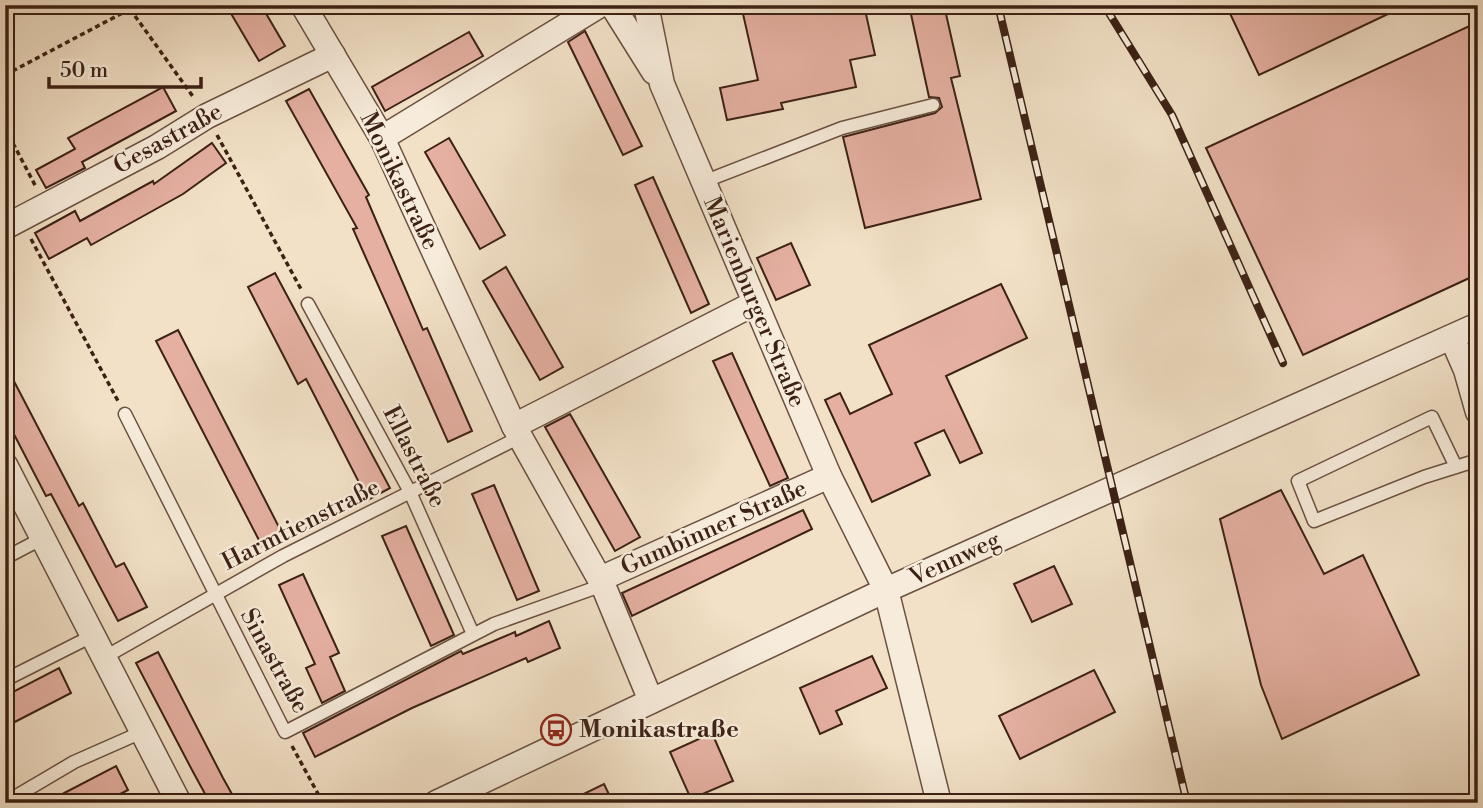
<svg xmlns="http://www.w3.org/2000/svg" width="1483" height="808" viewBox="0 0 1483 808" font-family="'Libre Bodoni',serif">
<rect width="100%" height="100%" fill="#f2e1c7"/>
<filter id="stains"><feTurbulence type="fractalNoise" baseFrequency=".00286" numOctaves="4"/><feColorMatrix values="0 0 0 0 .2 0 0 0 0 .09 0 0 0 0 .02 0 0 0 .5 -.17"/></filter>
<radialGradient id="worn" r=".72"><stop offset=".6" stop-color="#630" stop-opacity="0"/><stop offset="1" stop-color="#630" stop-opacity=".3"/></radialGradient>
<g fill="#e5b0a2" stroke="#3c2115" stroke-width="2">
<path d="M226 5H261L285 46 259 61Z"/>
<path d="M741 5H864L875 55 850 60 856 87 781 103 783 109 727 120 720 88 758 80Z"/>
<path d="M909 5H944L960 76 951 78 981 199 865 228 843 137 935 113 942 107 939 98 929 97Z"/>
<path d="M1226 5H1407L1259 75Z"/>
<path d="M1478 22V274L1303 355 1206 148Z"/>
<path d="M585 31 642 146 623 155 568 42Z"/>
<path d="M469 32 483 56 385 111 372 87Z"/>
<path d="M163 87 176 111 82 162 85 168 46 188 36 170 75 149 68 138Z"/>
<path d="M309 89 369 195 366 197 423 330 427 328 472 431 448 442 353 229 357 228 286 101Z"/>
<path d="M449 138 505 235 480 249 425 152Z"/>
<path d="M212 143 226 163 183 194 91 245 87 238 49 259 35 233 75 211 80 221 153 181 154 184Z"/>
<path d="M653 177 709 304 691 313 635 185Z"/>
<path d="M791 243 810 285 776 300 757 258Z"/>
<path d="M506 267 563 367 540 380 483 281Z"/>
<path d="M275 273 390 488 368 500 306 379 298 384 248 287Z"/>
<path d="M1001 284 1027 338 946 376 982 453 960 463 944 430 915 443 930 475 872 502 825 400 840 393 850 414 892 394 869 345Z"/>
<path d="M178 330 283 535 262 546 156 341Z"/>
<path d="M732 353 788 478 770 486 713 361Z"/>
<path d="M5 364 79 506 83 503 116 567 124 563 147 607 118 621 51 494 46 496 5 417Z"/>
<path d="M570 414 640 537 615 551 545 427Z"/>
<path d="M494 485 539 591 517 600 472 494Z"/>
<path d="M1281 490 1324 574 1363 555 1419 675 1282 739 1261 685 1220 519Z"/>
<path d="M803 510 812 529 632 616 622 593Z"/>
<path d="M406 526 454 635 431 646 382 536Z"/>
<path d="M1054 566 1072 604 1032 622 1014 584Z"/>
<path d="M303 574 339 653 330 657 345 691 322 703 306 668 315 664 279 585Z"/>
<path d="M549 621 560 648 528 662 526 658 412 708 315 757 303 733 461 651 463 654 515 632 516 636Z"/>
<path d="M158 652 223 778 237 803H210L192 770 136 663Z"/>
<path d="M872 656 887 688 836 711 842 724 820 734 800 688Z"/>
<path d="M59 668 71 693 5 727V696Z"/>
<path d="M1094 670 1115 712 1020 759 999 716Z"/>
<path d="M712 733 733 781 691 799 670 752Z"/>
<path d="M116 766 128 790 103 803H45Z"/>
<path d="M604 784 613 803H565Z"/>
</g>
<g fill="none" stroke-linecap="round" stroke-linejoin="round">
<g stroke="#6a5142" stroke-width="15">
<g id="lane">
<path d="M703 182 842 128 933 105"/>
<path d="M308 304 410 492 473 634"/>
<path d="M125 414 285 732 494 624 603 585"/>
<path d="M1456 467 1432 417 1298 481 1314 521 1424 477 1478 460"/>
<path d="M5 558 41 539"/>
<path d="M105 657 283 556 520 437"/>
<path d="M5 680 94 635"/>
<path d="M13 798 74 762 142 732"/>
</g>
</g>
<g stroke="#6a5142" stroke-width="27">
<g id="street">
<path d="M303 5 382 138 514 426 603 585 651 701"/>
<path d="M612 5 654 72"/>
<path d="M646 5 662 84 829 476 886 590 939 803"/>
<path d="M382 138 600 5"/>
<path d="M5 227 157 147 207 116 333 55"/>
<path d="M1452 338 1466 370 1478 412"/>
<path d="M514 426 753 304"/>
<path d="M5 465 179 803"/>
<path d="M600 579 829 476"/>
<path d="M436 803 886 590 1478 325"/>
</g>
</g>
<g stroke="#3c2115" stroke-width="3.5" stroke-dasharray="5 3.5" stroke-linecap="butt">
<path d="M130 9 194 98"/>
<path d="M5 75 130 9 127 5"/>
<path d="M5 128 36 187"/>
<path d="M217 135 302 291"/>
<path d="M31 239 118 401"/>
<path d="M292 746 323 803"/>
</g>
<use href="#lane" stroke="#f7ecdb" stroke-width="12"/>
<use href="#street" stroke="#f7ecdb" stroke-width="24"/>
<g stroke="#3c2115" stroke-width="8">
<g id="rail">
<path d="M998 5 1187 803"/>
<path d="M1104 5 1172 115 1283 363"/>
</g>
</g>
<use href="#rail" stroke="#f7ecdb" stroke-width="5" stroke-dasharray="16" stroke-linecap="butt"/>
</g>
<defs>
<g id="bus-ring" transform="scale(1.575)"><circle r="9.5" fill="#f7ecdb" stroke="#8f2418" stroke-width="1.5"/><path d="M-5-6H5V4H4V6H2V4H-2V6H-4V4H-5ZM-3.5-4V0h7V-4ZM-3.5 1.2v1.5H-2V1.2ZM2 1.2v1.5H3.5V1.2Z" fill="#8f2418"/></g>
</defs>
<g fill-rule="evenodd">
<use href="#bus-ring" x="556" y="730"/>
</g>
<g text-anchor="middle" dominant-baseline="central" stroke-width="5" stroke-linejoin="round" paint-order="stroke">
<g font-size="24" fill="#3c2115" stroke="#f7ecdb">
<text transform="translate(168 139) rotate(-29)">Gesastraße</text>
<text transform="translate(399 181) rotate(64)">Monikastraße</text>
<text transform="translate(754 302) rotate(67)">Marienburger Straße</text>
<text transform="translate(414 457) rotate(63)">Ellastraße</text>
<text transform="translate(301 525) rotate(-27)">Harmtienstraße</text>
<text transform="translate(714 528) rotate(-24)">Gumbinner Straße</text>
<text transform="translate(955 559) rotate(-25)">Vennweg</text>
<text transform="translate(274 661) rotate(61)">Sinastraße</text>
</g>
<g font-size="24" font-weight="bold" fill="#3c2115" stroke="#f7ecdb" text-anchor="start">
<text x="579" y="730">Monikastraße</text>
</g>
</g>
<rect width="1483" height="808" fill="none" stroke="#f2e1c7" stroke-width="28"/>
<rect x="7" y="7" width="1469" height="794" fill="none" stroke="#3c2115" stroke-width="3.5"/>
<rect x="14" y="14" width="1455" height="780" fill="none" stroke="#3c2115" stroke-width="2"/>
<path d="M49 77v10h152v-10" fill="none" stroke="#3c2115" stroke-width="3.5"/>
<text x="60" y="77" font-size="21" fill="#3c2115" stroke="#f7ecdb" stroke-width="5" paint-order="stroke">50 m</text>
<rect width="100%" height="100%" filter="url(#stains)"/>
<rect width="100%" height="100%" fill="url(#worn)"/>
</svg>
